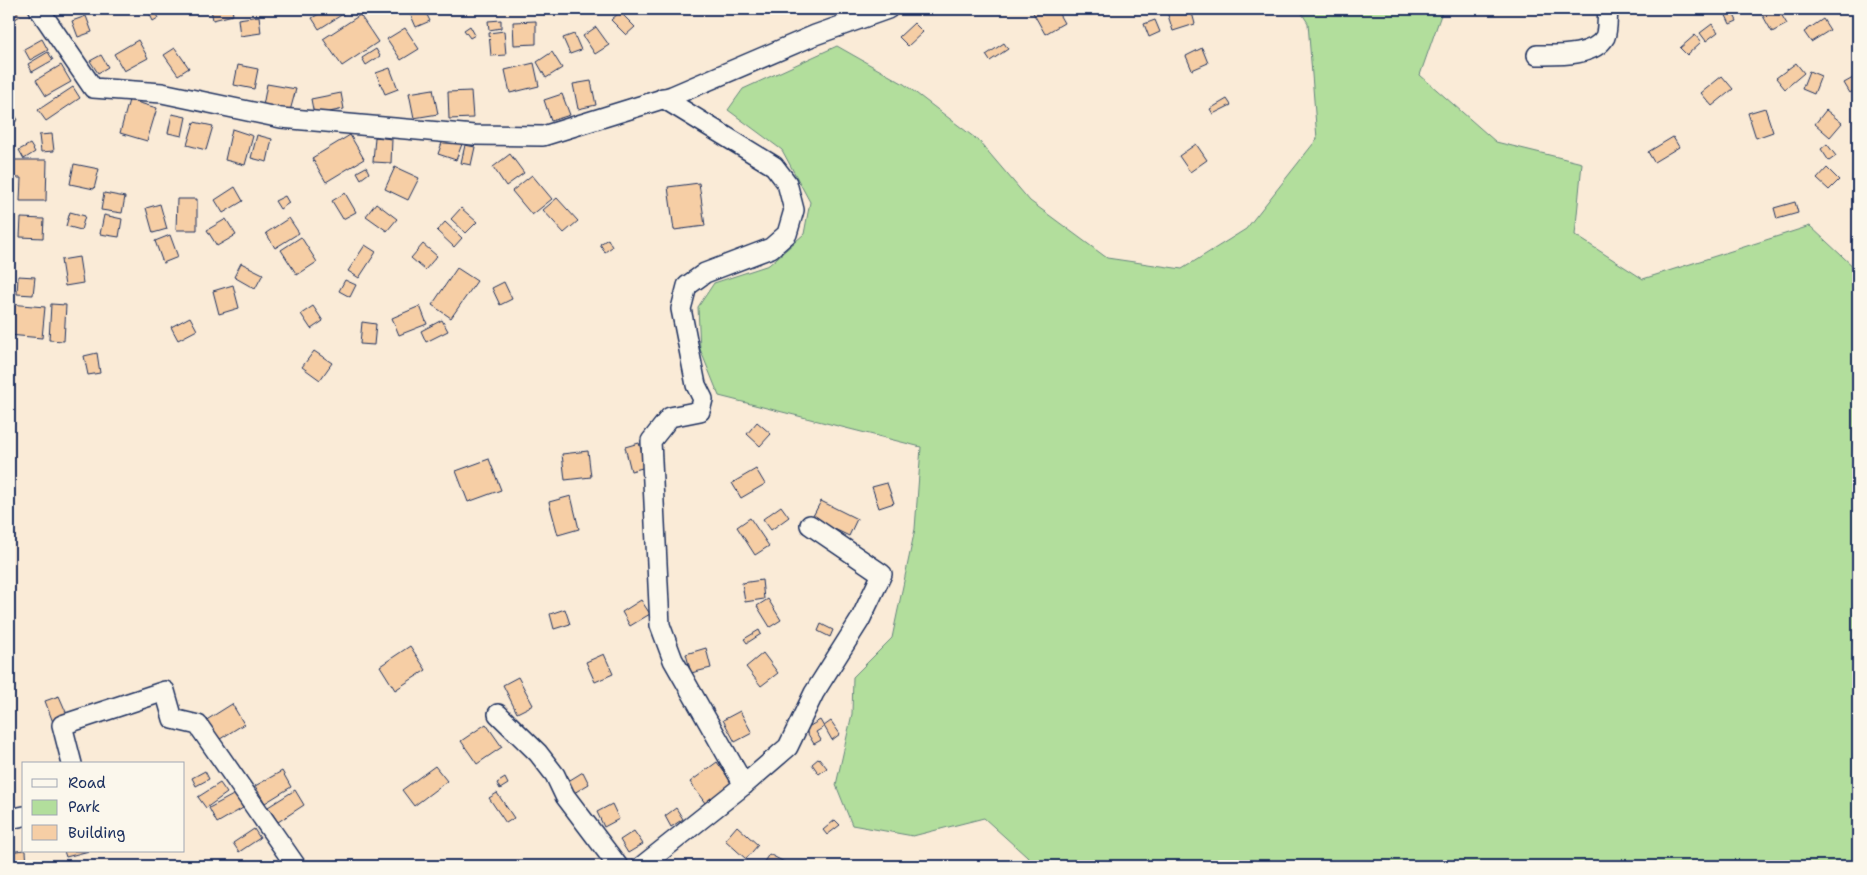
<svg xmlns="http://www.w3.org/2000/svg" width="1867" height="875" viewBox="0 0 1867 875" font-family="'Shantell Sans',sans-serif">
<rect width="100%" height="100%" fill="#faebd7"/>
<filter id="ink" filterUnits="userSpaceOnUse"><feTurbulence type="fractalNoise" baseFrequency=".02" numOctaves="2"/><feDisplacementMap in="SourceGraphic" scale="10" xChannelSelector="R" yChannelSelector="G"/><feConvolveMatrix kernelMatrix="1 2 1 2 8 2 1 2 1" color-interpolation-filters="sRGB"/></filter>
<g filter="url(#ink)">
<path fill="#b2de9c" stroke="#66867d" d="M1299 9H1443L1420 75 1496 142 1582 163 1575 235 1643 279 1810 226 1858 271V866H1037L984 818 913 836 852 825 836 785 852 714 853 677 892 638 915 529 921 447 719 396 700 349 698 307 714 283 769 265 804 234 810 202 782 150 728 110 743 89 837 46 904 84 979 141 1030 201 1107 258 1182 269 1246 229 1317 139 1308 23Z"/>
<g fill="#f6cea5" stroke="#1b2f5e">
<path d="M9 9H15L20 16 9 23Z"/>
<path d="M147 9H153L158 18 153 21Z"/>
<path d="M211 9H232L233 15 213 20Z"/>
<path d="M327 9H351L319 29 312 18Z"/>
<path d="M414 9H424L430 21 416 27 409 11Z"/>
<path d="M1031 9H1056L1064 23 1045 34Z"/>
<path d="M1166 9H1191L1195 24 1173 31Z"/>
<path d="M1723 9H1731L1737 21 1730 24Z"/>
<path d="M1759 9H1778L1787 24 1772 32Z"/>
<path d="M620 12 635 27 626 35 611 20Z"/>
<path d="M360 15 378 42 342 66 323 39Z"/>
<path d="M86 16 92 32 78 37 72 21Z"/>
<path d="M259 16 261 33 240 36 238 19Z"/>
<path d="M1823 19 1830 30 1811 42 1804 32Z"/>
<path d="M501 20V28L489 30 488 21Z"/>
<path d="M1155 20 1160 32 1149 37 1144 24Z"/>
<path d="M536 21V44L514 45 513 22Z"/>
<path d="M914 23 923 32 908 46 899 37Z"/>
<path d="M1712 24 1718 32 1706 41 1700 33Z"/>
<path d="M470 26 475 35 470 38 464 30Z"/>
<path d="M596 27 609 45 595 54 583 36Z"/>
<path d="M405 28 419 49 401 60 387 39Z"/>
<path d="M504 31 506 55 491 56 489 33Z"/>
<path d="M574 34 581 50 570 54 563 38Z"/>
<path d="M1695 35 1701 42 1687 55 1680 48Z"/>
<path d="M42 39 48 50 30 60 24 49Z"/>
<path d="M138 40 148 58 124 71 114 54Z"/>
<path d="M1004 43 1008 49 990 61 986 55Z"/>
<path d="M175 48 189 68 178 75 164 55Z"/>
<path d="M1202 48 1208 63 1192 70 1186 56Z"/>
<path d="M376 49 380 56 366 65 362 58Z"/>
<path d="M48 52 53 60 32 72 28 64Z"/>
<path d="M552 52 562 68 546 78 537 62Z"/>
<path d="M101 55 108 67 98 73 90 61Z"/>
<path d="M534 63 539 86 510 93 505 70Z"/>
<path d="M1796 63 1804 73 1785 89 1776 78Z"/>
<path d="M61 65 71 82 46 96 36 80Z"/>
<path d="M238 65 258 69 254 89 234 85Z"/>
<path d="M390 68 398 89 385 94 376 73Z"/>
<path d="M1809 71 1821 76 1814 94 1802 89Z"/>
<path d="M1722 76 1733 89 1712 106 1701 93Z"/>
<path d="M1853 78 1858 88 1850 93 1844 83Z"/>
<path d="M591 81 596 105 578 109 573 84Z"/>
<path d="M267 84 296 89 290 111 263 106Z"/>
<path d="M73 87 80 98 46 121 38 110Z"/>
<path d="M433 89 438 114 414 118 409 93Z"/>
<path d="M471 91 473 118 449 119 448 92Z"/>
<path d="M341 93 344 109 314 115 311 99Z"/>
<path d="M562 94 570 115 551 121 544 100Z"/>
<path d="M1227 99 1231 105 1213 114 1210 109Z"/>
<path d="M129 100 157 108 147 141 120 133Z"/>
<path d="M1765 108 1773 132 1756 138 1748 113Z"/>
<path d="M11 109 18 120 9 125V110Z"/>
<path d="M1826 110 1842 123 1830 137 1815 124Z"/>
<path d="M172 114 186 117 182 136 168 133Z"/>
<path d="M194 122 213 126 206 150 187 145Z"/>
<path d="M232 129 253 136 245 165 225 160Z"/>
<path d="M52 134 54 151 41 152 39 135Z"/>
<path d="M257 135 272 139 267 162 251 158Z"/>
<path d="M350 135 364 159 326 182 312 158Z"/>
<path d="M375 137 392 139 391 163 373 162Z"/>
<path d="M444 137 462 144 456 160 438 154Z"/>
<path d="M1673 137 1679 147 1654 162 1648 152Z"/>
<path d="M30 144 35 152 24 159 19 150Z"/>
<path d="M1196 144 1207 160 1190 172 1179 156Z"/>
<path d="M1827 144 1836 156 1829 161 1821 149Z"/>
<path d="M465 145 475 147 471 165 461 163Z"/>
<path d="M510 154 524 173 506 186 493 167Z"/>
<path d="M9 160H47L46 201H20L21 178H9Z"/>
<path d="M74 164 99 169 94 189 70 184Z"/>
<path d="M366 167 369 173 361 179 357 172Z"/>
<path d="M395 167 419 178 408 200 385 189Z"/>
<path d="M1827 168 1839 180 1829 190 1817 179Z"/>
<path d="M532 175 552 199 532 215 512 191Z"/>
<path d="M699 183 705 226 674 230 668 187Z"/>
<path d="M235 187 243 201 223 213 215 200Z"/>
<path d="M104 193 125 197 122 213 101 210Z"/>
<path d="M345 193 356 212 343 219 332 201Z"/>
<path d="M285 196 289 203 280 209 275 201Z"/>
<path d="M557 198 578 221 564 233 543 210Z"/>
<path d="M177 199H197V230H176Z"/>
<path d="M1795 202 1798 213 1777 219 1774 208Z"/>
<path d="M376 203 397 219 387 231 366 216Z"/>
<path d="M160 204 167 229 153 233 146 208Z"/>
<path d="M461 208 477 222 466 233 451 219Z"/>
<path d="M70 212 85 216 81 230 66 226Z"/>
<path d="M104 215 122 219 119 237 100 234Z"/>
<path d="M21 218 44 219 43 238 20 237Z"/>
<path d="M289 218 299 233 275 248 266 233Z"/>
<path d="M226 219 236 235 217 246 207 230Z"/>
<path d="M445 222 462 238 454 247 437 231Z"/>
<path d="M170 235 178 257 163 263 155 241Z"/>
<path d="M301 237 317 262 297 275 281 250Z"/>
<path d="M608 239 612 247 605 252 600 244Z"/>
<path d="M423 244 437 256 425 270 411 258Z"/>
<path d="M365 245 376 252 359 278 348 271Z"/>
<path d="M79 257 83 283 65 286 61 260Z"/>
<path d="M241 263 263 274 255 289 234 277Z"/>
<path d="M457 268 477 281 451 318 432 305Z"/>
<path d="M18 276 35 277 33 295 17 294Z"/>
<path d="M345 280 356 285 350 297 339 291Z"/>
<path d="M504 282 512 299 500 305 492 288Z"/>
<path d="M233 285 239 308 219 314 213 291Z"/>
<path d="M9 304 45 307 42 338 9 335Z"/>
<path d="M51 304 66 305 64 341 49 340Z"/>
<path d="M313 306 323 321 311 329 301 314Z"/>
<path d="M420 306 427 324 399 335 392 318Z"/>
<path d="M190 317 197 330 178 340 171 327Z"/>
<path d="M442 320 448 331 426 342 421 331Z"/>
<path d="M362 322 376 324 374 345 360 344Z"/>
<path d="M314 351 332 363 320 380 302 367Z"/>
<path d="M97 353 100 373 88 375 84 356Z"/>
<path d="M757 422 771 434 760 446 747 434Z"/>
<path d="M639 443 646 467 631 471 625 447Z"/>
<path d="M588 451 591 477 565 480 562 454Z"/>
<path d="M489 459 501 490 468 502 456 471Z"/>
<path d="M756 469 765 484 741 498 732 483Z"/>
<path d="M887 483 894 503 879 508 872 487Z"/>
<path d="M571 496 579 529 558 535 549 502Z"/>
<path d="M821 501 857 519 849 536 812 518Z"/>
<path d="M781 506 789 517 771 530 763 519Z"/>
<path d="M750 518 769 546 755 555 737 527Z"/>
<path d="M762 580 764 599 745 602 742 583Z"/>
<path d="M768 599 781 620 770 627 757 606Z"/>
<path d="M641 600 650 614 630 626 622 612Z"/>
<path d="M565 609 570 624 554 629 550 614Z"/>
<path d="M821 624 833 630 830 637 818 631Z"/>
<path d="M759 630 761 634 747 643 744 639Z"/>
<path d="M410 646 426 670 395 690 380 666Z"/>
<path d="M706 648 711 668 691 673 686 654Z"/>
<path d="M763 653 778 673 761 686 746 667Z"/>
<path d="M604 654 613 674 595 682 586 662Z"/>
<path d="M518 677 533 705 517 713 503 685Z"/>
<path d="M59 696 69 719 54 725 45 701Z"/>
<path d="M232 704 244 724 217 741 205 721Z"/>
<path d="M740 711 752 733 735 742 723 720Z"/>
<path d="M820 720 824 727 816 732 821 740 814 744 805 729Z"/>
<path d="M831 721 840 734 832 740 824 726Z"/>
<path d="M486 724 502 747 477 764 461 741Z"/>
<path d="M819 758 827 768 819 774 812 764Z"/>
<path d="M717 762 732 783 705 803 690 782Z"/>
<path d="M435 766 447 781 414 806 402 790Z"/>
<path d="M205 771 209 779 196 786 192 778Z"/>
<path d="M282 771 291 787 265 803 255 786Z"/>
<path d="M583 772 589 784 569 796 561 780 567 775 570 780Z"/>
<path d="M505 778 508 784 500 789 497 783Z"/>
<path d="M220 783 227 793 206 808 198 797Z"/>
<path d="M295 790 304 805 278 822 268 807Z"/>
<path d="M497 793 514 818 506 823 489 798Z"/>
<path d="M235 794 243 808 217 823 209 808Z"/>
<path d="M612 804 619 819 604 827 597 812Z"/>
<path d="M676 808 683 819 671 827 665 816Z"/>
<path d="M835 820 840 825 827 835 823 830Z"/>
<path d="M737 826 758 845 746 859 725 840Z"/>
<path d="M254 829 260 838 239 852 233 843Z"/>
<path d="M634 831 643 844 628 853 620 840Z"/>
<path d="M24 850 26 851 27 866H9V852Z"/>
<path d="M64 851H89L66 857Z"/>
<path d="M769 854 790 865 789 866 762 865Z"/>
</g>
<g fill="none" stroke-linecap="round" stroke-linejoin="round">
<g stroke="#1b2f5e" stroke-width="22">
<g id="minor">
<path d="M39 9 93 88 162 93 281 118 474 135 543 136 672 96 815 35 888 9"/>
<path d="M1537 55C1556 55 1594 57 1605 37 1608 30 1607 17 1608 9"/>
<path d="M663 98 774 166 787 183 794 210 787 234 771 248 705 273 687 286 681 309 696 385 703 399 700 411 670 417 651 441 660 625 673 660 744 785"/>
<path d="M498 714 538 753 555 775 565 796 618 866"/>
<path d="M72 764 62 725 165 691 173 719 198 725 296 866"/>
<path d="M9 819 24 816"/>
<path d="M642 866 744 785 788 747 814 693 860 620 882 574 810 525"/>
</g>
</g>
<use href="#minor" stroke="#fbf7ec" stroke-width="19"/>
</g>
</g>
<rect width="1867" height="875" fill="none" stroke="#fbf7ec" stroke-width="30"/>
<rect x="15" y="15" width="1837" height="845" fill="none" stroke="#1b2f5e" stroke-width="2" filter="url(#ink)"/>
<rect x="22" y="762" width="162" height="90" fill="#fbf7ec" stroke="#a1a7b3"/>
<rect x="32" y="779" width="25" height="8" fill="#fbf7ec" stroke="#a1a7b3"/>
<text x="68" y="788" font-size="15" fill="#1b2f5e">Road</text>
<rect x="32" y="800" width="25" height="15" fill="#b2de9c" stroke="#a1a7b3"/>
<text x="68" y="812" font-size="15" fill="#1b2f5e">Park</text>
<rect x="32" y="825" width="25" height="15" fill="#f6cea5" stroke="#a1a7b3"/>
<text x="68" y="838" font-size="15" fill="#1b2f5e">Building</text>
</svg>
